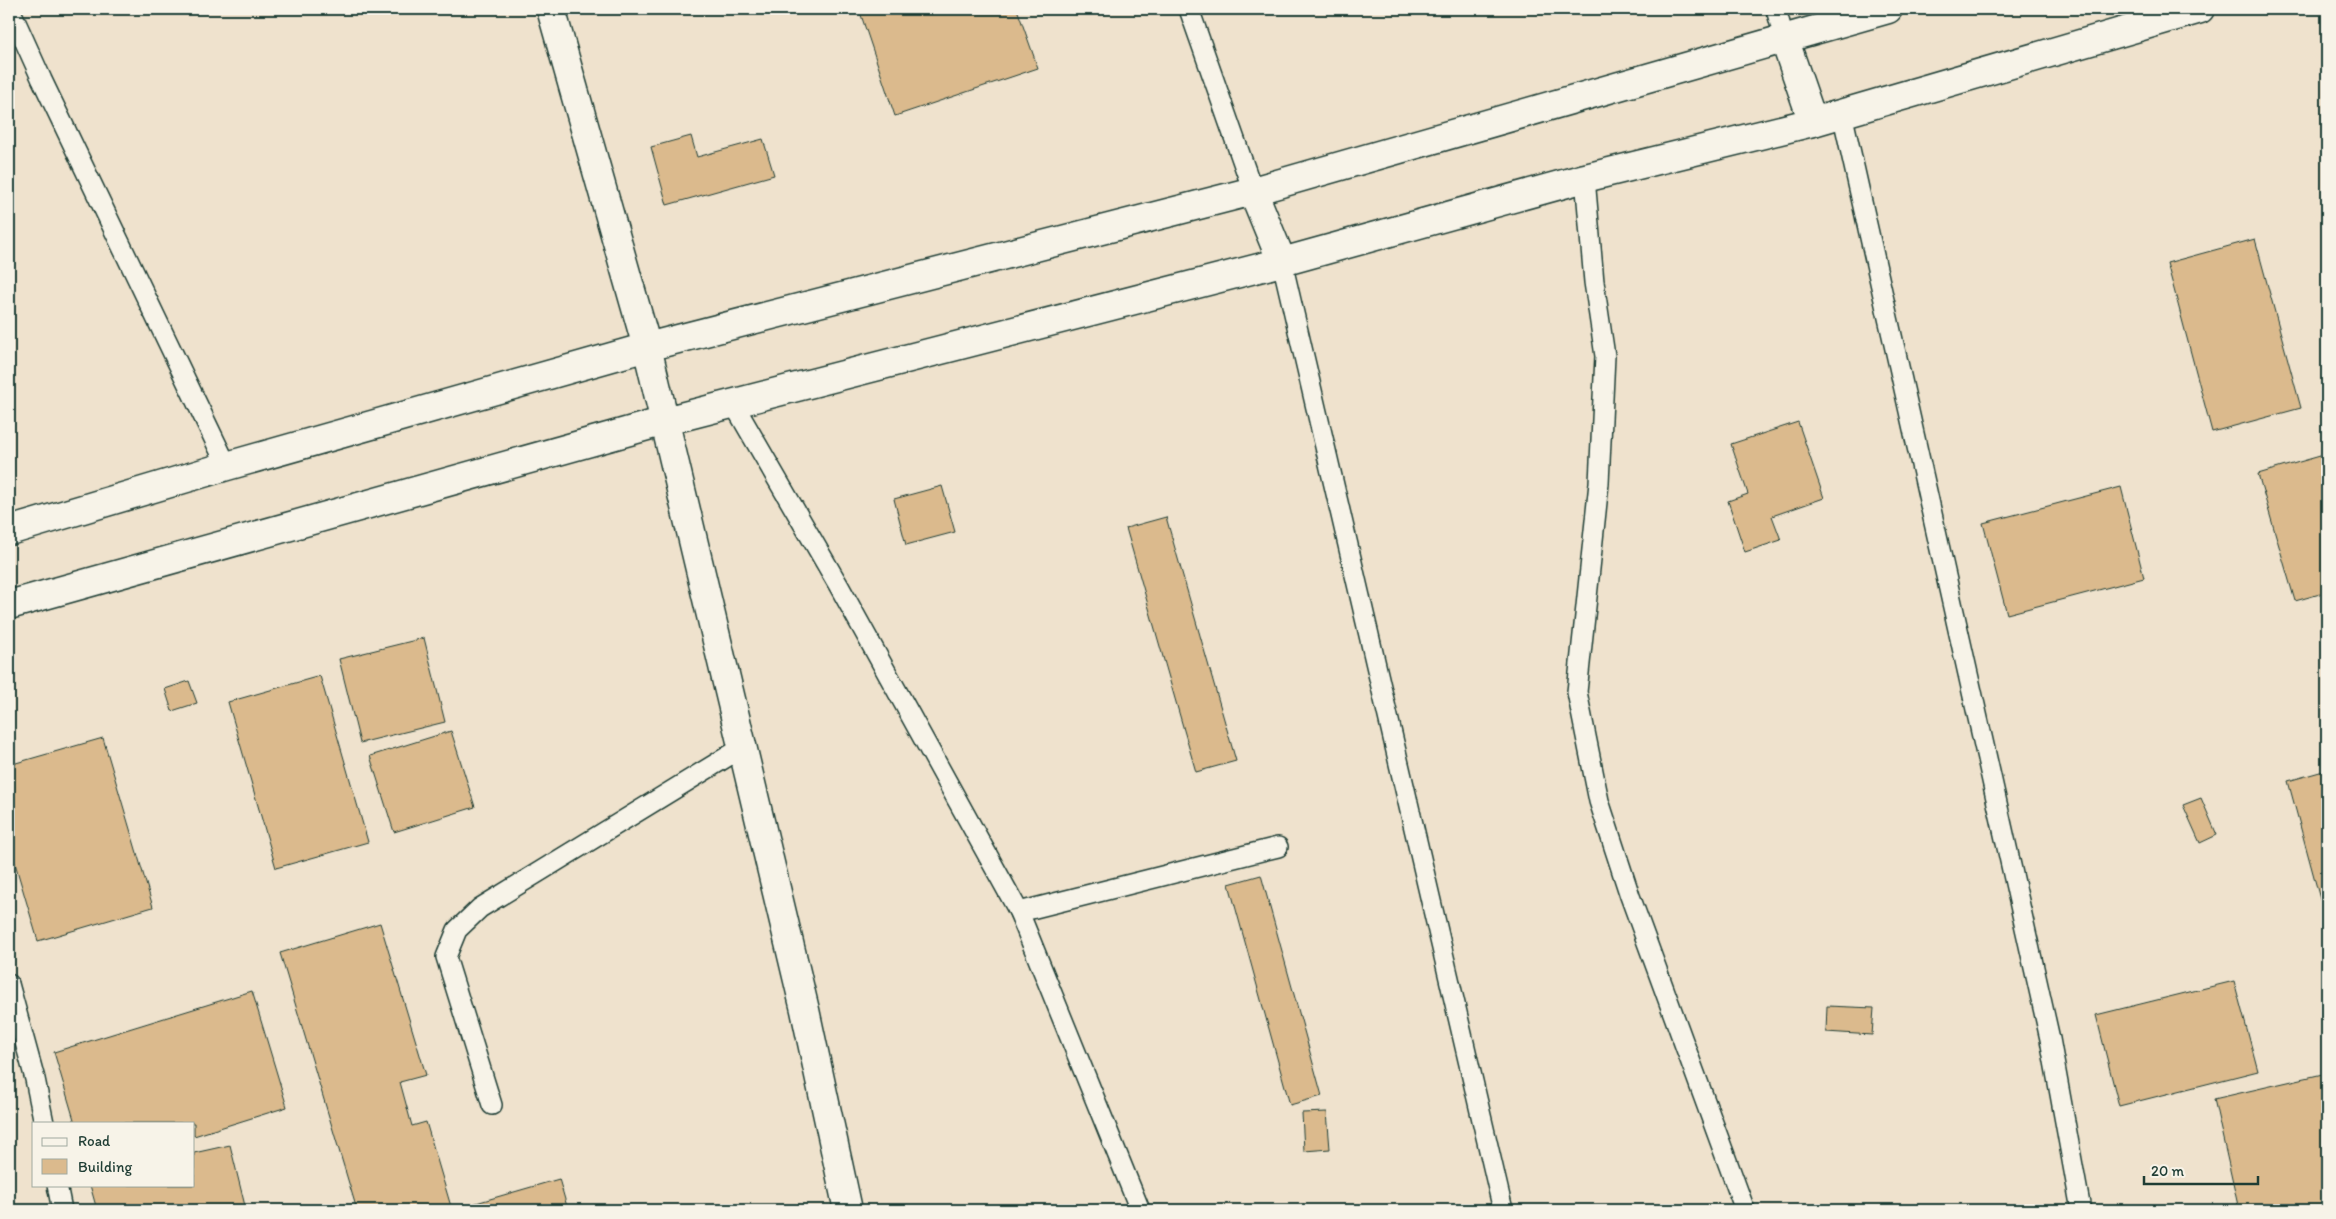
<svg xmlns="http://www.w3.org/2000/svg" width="2336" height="1219" viewBox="0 0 2336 1219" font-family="Itim,sans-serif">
<rect width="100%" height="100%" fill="#efe2cd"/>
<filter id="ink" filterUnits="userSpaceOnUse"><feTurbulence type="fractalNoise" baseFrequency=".02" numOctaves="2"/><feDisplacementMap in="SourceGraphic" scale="10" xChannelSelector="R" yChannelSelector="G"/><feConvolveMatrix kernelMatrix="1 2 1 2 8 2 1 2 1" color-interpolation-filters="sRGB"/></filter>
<g filter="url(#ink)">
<g fill="#dbba8d" stroke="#1f3d34">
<path d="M859 9H1017L1038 68 895 116Z"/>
<path d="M691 136 697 157 763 139 774 175 667 205 651 147Z"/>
<path d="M2255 239 2301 408 2212 432 2167 263Z"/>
<path d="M1798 422 1824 498 1772 516 1781 540 1745 552 1728 501 1748 494 1731 444Z"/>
<path d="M2327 454V592L2295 601 2258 474Z"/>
<path d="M942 486 955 532 906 545 894 499Z"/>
<path d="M2121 487 2144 578 2007 614 1983 523Z"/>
<path d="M1166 517 1236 761 1196 772 1126 528Z"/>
<path d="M424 638 445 722 360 743 339 659Z"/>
<path d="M320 676 368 842 276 868 228 702Z"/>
<path d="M189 681 197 703 172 711 165 689Z"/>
<path d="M451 731 475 807 394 832 370 756Z"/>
<path d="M103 738 153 907 38 941 9 843V765Z"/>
<path d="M2327 770V925L2288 781Z"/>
<path d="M2201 798 2217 835 2200 843 2183 805Z"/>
<path d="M1261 875 1322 1096 1290 1105 1229 884Z"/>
<path d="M380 923 426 1075 400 1082 412 1126 426 1122 452 1210 559 1179 568 1210H357L280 953Z"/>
<path d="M2234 981 2258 1071 2119 1106 2096 1015Z"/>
<path d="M252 991 287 1107 194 1136V1123H75L54 1052Z"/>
<path d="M1827 1006 1874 1008 1872 1035 1826 1032Z"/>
<path d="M2327 1073V1210H2239L2214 1099Z"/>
<path d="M1327 1112 1330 1149 1304 1151 1302 1113Z"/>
<path d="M230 1145 246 1210H97L90 1185H194V1153Z"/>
</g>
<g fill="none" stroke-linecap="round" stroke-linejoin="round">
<g stroke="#1f3d34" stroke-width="22">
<g id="service">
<path d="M10 9 42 80 227 466"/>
<path d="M1189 9 1253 191"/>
<path d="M1776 9 1784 38"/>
<path d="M1842 113 2050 1039 2081 1210"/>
<path d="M1585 178 1594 282 1605 356 1599 483 1577 692 1599 801 1630 896 1745 1210"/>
<path d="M1282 262 1503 1210"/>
<path d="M733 403 839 586 1019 912 1140 1210"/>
<path d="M1019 912 1278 847"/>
<path d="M9 984 35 1079 44 1123"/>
<path d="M492 1105 446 957 457 930 480 908 743 747"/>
<path d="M57 1185 62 1210"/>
</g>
</g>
<g stroke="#1f3d34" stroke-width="31">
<g id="minor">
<path d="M551 9 647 347 805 1010 848 1210"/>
<path d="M1784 38 1813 122"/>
<path d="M1253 191 1282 262"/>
<path d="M9 531 227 466 647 347 1253 191 1888 9"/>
<path d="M9 605 665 421 1282 262 1585 178 1813 122 2200 9"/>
</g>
</g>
<use href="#service" stroke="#f7f3e8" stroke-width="19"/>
<use href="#minor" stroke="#f7f3e8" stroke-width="28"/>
</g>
</g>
<rect width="2336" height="1219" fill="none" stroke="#f7f3e8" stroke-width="30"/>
<rect x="15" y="15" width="2306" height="1189" fill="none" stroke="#1f3d34" stroke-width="2" filter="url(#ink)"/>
<rect x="32" y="1122" width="162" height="65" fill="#f7f3e8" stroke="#a1aaa0"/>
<rect x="42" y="1138" width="25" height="8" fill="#f7f3e8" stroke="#a1aaa0"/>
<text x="78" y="1146" font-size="15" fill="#1f3d34">Road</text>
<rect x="42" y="1159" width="25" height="15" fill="#dbba8d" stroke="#a1aaa0"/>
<text x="78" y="1172" font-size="15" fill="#1f3d34">Building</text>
<path d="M2144 1176v8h114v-8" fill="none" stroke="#1f3d34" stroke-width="2.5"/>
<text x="2151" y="1176" font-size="15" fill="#1f3d34" stroke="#f7f3e8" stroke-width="4" paint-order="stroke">20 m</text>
</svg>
